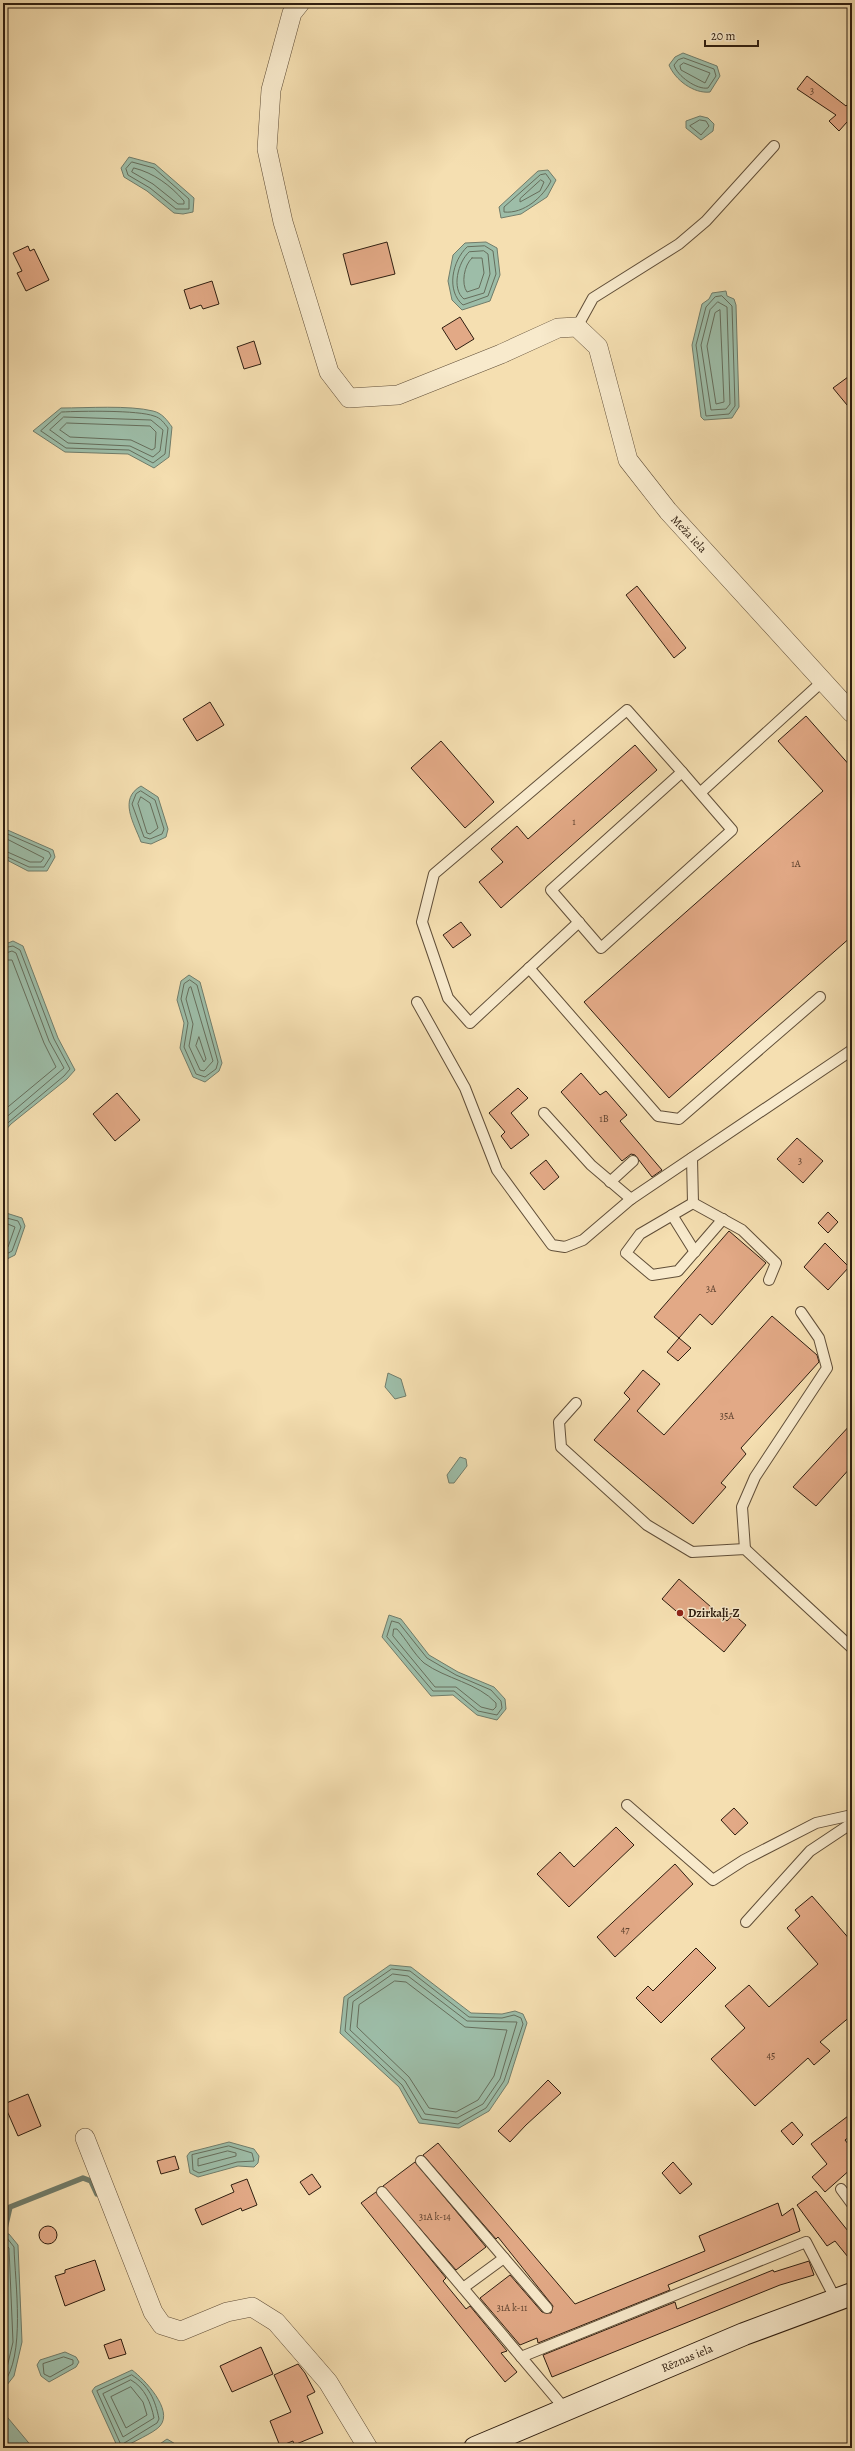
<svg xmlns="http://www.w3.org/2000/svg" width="855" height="2451" viewBox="0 0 855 2451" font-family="Alegreya,serif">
<rect width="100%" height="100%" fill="#f5dfb1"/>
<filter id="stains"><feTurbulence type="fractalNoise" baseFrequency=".005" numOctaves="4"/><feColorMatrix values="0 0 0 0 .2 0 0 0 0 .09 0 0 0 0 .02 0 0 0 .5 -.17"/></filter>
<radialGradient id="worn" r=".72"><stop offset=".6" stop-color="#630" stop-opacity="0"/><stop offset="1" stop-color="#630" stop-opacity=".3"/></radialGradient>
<g fill="#9dbda8" stroke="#717d6b">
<path d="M683 53 717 66 720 76 710 92C694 94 675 80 669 65L675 57Z"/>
<path d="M700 116 708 118 714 124 713 131 701 140 686 128V121Z"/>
<path d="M129 157 155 164 194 198 193 212 183 214 174 213 147 191 124 177 121 168Z"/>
<path d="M548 170 556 180 547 197 521 214 501 218 499 207 538 171Z"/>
<path d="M486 242 497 248 500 275 490 301 462 310 452 300 448 281 453 255 465 243Z"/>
<path d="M726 291 727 296 734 299 736 305 739 407 732 418 704 420 701 417 692 345 702 304 709 299 712 293Z"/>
<path d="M61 408C87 408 129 405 153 411 162 413 167 420 172 427L169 457 154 468 128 454 65 452 33 431Z"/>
<path d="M141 786 158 797 168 829 166 837 151 844 141 842C134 823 118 799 141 786Z"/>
<path d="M3 828 53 850 55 857 47 871H28L3 858Z"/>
<path d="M13 941 23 946 58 1038 75 1070 67 1079 11 1124 3 1133V945Z"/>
<path d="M189 975 200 982 222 1063 219 1071 205 1082 193 1077 180 1048 184 1023 177 1000 181 981Z"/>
<path d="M3 1212 22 1218 25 1226 15 1255 5 1260Z"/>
<path d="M388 1373 401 1379 406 1396 395 1399 385 1387Z"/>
<path d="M460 1457 466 1459 467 1466 454 1483H449L447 1475Z"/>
<path d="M389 1615 401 1619 429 1655 458 1672 494 1687 505 1699 506 1709 497 1720 477 1715 453 1695 431 1696 382 1637Z"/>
<path d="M390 1965 411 1967 471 2013 502 2014 515 2011 523 2014 527 2023 508 2083 489 2111 459 2128 419 2123 399 2087 340 2033 344 1997Z"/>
<path d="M229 2142 254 2149 259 2156 258 2163 254 2167 238 2166 198 2177 190 2173 187 2156 190 2152Z"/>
<path d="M3 2233 9 2234 18 2245 22 2342 14 2376 3 2390Z"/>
<path d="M65 2352 76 2357 79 2362 76 2367 49 2382 41 2376 37 2365 40 2360Z"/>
<path d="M132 2370C144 2379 174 2410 160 2426 154 2433 132 2442 123 2448H118L92 2391 95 2387Z"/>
<path d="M3 2412 33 2448H3Z"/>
<path d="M167 2439 182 2448H154Z"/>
</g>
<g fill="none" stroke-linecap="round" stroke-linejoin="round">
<g stroke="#666e5c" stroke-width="1">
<path d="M684 58 714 69 716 76 708 88C697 90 677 76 674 65L678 60Z"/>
<path d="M684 63 710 73 705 83 681 70 680 66Z"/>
<path d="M700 120 706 121 709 126 701 135 690 126Z"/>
<path d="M132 162 154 168 189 199V209H176L150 188 128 175 126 169Z"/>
<path d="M134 168C154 173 170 185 184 201V204H178L153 184 132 172Z"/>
<path d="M546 174 551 181C543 197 524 214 504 212V207L540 175Z"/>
<path d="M541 180 544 182 540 191 520 202V199Z"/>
<path d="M485 246 493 251 496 274 488 296 463 305C446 291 452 261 467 247Z"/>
<path d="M484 251 488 254 490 274 484 293 464 299C451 289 458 262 469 252Z"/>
<path d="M472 258H482L484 273 479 288 467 292C461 284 464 265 472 258Z"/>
<path d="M722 296 732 306 735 406 729 414 706 416 696 345 706 307 715 297Z"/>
<path d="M718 302 727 307 730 404 726 409 711 410 701 345 710 310Z"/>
<path d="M720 310 724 402 716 404 707 346 715 313Z"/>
<path d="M62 412C81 411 138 410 154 416 161 418 164 423 168 428L165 454 153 463 129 450 66 448 41 431Z"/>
<path d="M64 417 151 420 163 430 160 451 153 457 130 446 68 443 50 430Z"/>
<path d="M67 423 150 426 156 432 155 448 152 450 131 440 70 437 60 430Z"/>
<path d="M141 791 155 800 164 829 162 834 150 839 144 837 132 804 136 794Z"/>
<path d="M141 797 150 803 158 828 150 834 147 833 138 804Z"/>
<path d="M3 832 49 852 51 856 44 867H29L3 855"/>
<path d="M3 837 44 858 41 862H30L3 850"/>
<path d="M3 948 13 946 20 950 54 1039 70 1069 64 1076 3 1127"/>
<path d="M3 954 12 951 16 953 49 1041 64 1068 3 1120"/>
<path d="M3 960H12L44 1043 56 1067 3 1111"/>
<path d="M190 980 197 985 218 1062 216 1069 205 1077 196 1074 184 1047 188 1023 181 999 184 984Z"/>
<path d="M191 987 213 1061 204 1071 200 1070 189 1046 193 1024 186 999 189 988Z"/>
<path d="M199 1037 206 1059 204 1062 196 1046Z"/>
<path d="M3 1217 18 1221 21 1227 12 1251 3 1256"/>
<path d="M3 1222 15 1227 8 1247 3 1250"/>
<path d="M392 1621 399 1623 427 1658 456 1675 491 1690 501 1701 502 1708 497 1715 478 1711 454 1691H433L387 1637Z"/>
<path d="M394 1629H397C406 1639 414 1654 424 1663 446 1679 478 1683 496 1703V1707L493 1710 481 1707 456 1687H435L393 1636Z"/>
<path d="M392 1969 410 1971 469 2017 502 2018 514 2015 521 2018 523 2024 504 2081 486 2108 458 2124 422 2119 402 2085 345 2031 348 1999Z"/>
<path d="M393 1974 408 1976 467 2021 517 2022 500 2079 483 2104 457 2118 425 2114 405 2081 350 2030 353 2002Z"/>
<path d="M395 1981 406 1982 465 2027 507 2030 494 2076 478 2100 456 2112 429 2108 409 2077 357 2027 359 2005Z"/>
<path d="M229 2146 252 2153 254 2161 237 2162 199 2173 193 2170 192 2155Z"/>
<path d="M228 2151 236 2153V2156L198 2166V2159Z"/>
<path d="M3 2237 7 2238 14 2247C15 2283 26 2356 3 2384"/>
<path d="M3 2242 9 2248 13 2342 6 2372 3 2376"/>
<path d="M3 2253 6 2341 3 2357"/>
<path d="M64 2357 73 2360V2364L50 2377 44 2374 43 2364Z"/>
<path d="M132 2375C149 2386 155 2399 159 2419L157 2423 121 2445 97 2391Z"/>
<path d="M131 2380C145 2388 151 2403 154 2418L123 2437 103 2394Z"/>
<path d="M131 2387 143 2402 147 2415 126 2428 111 2397Z"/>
</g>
<path stroke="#717d6b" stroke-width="5.5" d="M4 2233 10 2207 83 2178 91 2181 97 2194"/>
</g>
<g fill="#e2a986" stroke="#2f1e10">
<path d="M807 76 846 106 852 100V125L847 122 839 131 829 121 836 115 797 89Z"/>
<path d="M387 242 395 274 351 285 343 254Z"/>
<path d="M28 246 30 251 34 249 49 280 26 291 17 273 22 271 13 253Z"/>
<path d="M212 281 219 304 203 309 201 305 190 309 184 290Z"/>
<path d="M460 317 474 339 456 350 442 328Z"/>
<path d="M254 341 261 364 244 369 237 347Z"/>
<path d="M852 374V411L833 388Z"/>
<path d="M637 586 686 648 674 658 626 595Z"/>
<path d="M210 702 224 725 197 741 183 719Z"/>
<path d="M806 716 852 768V936L669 1098 584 1002 823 791 778 741Z"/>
<path d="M441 741 494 802 465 828 411 768Z"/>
<path d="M635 745 657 770 501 908 479 882 503 862 491 849 517 826 528 839Z"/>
<path d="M461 922 471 935 453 948 443 935Z"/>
<path d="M581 1073 600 1095 606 1091 627 1115 620 1121 662 1170 652 1177 635 1155 631 1154 622 1161 561 1092Z"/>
<path d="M518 1088 528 1098 511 1113 529 1135 511 1149 501 1136 505 1132 489 1113Z"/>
<path d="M117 1093 140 1120 115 1141 93 1114Z"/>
<path d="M797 1138 823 1161 803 1183 777 1159Z"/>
<path d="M546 1160 559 1177 544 1190 530 1173Z"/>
<path d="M828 1212 838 1222 828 1233 818 1223Z"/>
<path d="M729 1231 766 1263 712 1325 700 1314 679 1338 654 1317Z"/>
<path d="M825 1243 849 1267 828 1290 804 1267Z"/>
<path d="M772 1316 817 1355 819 1362 741 1448 746 1454 721 1483 726 1487 693 1524 594 1440 630 1399 624 1393 643 1370 660 1384 637 1411 664 1435Z"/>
<path d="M679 1338 691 1348 678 1361 667 1352Z"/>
<path d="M852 1423V1466L816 1506 793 1487Z"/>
<path d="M679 1579 727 1621 733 1614 746 1625 724 1652 662 1599Z"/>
<path d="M734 1808 748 1823 735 1835 721 1820Z"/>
<path d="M616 1827 634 1845 569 1907 537 1874 560 1852 574 1867Z"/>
<path d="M675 1864 693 1884 615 1957 597 1937Z"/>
<path d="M812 1896 852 1942V2015L820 2042 830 2051 814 2065 808 2058 755 2106 711 2059 745 2028 725 2006 749 1985 769 2007 818 1964 787 1928 800 1916 795 1910Z"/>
<path d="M696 1948 716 1968 661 2023 636 1998 648 1986 653 1991Z"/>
<path d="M548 2080 561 2093 526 2125 510 2142 498 2131Z"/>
<path d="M28 2094 41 2126 18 2136 4 2104Z"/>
<path d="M852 2113V2135L845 2140 852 2149V2168L825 2192 812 2177 827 2164 811 2144Z"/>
<path d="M792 2122 803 2135 793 2145 781 2131Z"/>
<path d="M438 2143 575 2304 705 2251 699 2236 778 2203 782 2216 793 2208 800 2231 668 2285 670 2290 538 2343 537 2338 520 2345 480 2298 510 2275 542 2312 551 2313 553 2306 498 2237 496 2239 423 2155Z"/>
<path d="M175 2156 179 2169 161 2174 157 2161Z"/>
<path d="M415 2162 486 2247 456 2270 383 2186Z"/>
<path d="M673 2162 692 2184 680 2194 662 2173Z"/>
<path d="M312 2174 321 2187 309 2195 300 2182Z"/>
<path d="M247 2179 257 2205 242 2211 241 2208 202 2225 195 2209 234 2192 231 2185Z"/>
<path d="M816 2191 852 2236V2262L835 2241 827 2246 797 2205Z"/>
<path d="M376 2192 446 2278 443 2281 466 2309 470 2306 507 2351 501 2353 517 2372 505 2382 361 2203Z"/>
<circle cx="48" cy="2235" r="9"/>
<path d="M95 2260 105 2290 65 2306 55 2276 65 2273V2270Z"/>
<path d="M809 2261 814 2275 780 2285 552 2377 543 2355 675 2302 677 2309 773 2270 774 2272Z"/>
<path d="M121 2339 126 2354 109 2359 104 2345Z"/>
<path d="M261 2347 273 2374 232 2392 220 2366Z"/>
<path d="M298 2364 305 2373 315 2392 307 2396 323 2433 294 2445 293 2441 280 2446 270 2421 291 2412 274 2375Z"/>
</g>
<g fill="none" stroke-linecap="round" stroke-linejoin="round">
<g stroke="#604e38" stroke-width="12">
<g id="service">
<path d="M577 327 593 298 679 244 706 221 774 146"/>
<path d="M700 793 682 772 551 890 601 948 732 830 700 793 824 680"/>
<path d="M579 922 470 1023 448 998 422 922 434 874 627 710 682 772"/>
<path d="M529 968 658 1116 679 1119 820 997"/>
<path d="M417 1002 465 1088 497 1170 552 1245 565 1247 583 1240 631 1199 852 1050"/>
<path d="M544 1113 591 1165 631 1199"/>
<path d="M692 1158 693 1203 742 1230 776 1263 769 1280"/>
<path d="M610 1182 633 1161"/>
<path d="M693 1203 640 1234 626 1253 652 1275 678 1271 723 1219"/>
<path d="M672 1215 695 1252"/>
<path d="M576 1403 559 1422 561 1447 647 1525 692 1552 745 1549 852 1648"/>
<path d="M745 1549 742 1507 755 1477 827 1368 819 1338 801 1312"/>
<path d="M627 1805 713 1880 744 1860 816 1823 852 1815"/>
<path d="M746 1922 810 1851 852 1823"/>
<path d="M421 2161 504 2258 463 2288"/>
<path d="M841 2189 852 2204"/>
<path d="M382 2192 565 2409"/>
<path d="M504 2258 547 2308"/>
<path d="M521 2357 806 2242 836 2300"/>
</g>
</g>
<g stroke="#604e38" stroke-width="20">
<g id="minor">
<path d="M300 3 292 13 271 90 267 149 283 222 329 372 349 398 398 395 501 354 558 328 577 327 598 347 628 460 668 511 852 713"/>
<path d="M85 2138 153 2312 162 2325 181 2331 227 2312 252 2307 276 2322 328 2382 368 2448"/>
</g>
</g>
<g stroke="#2f1e10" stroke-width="24">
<path id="secondary" d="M475 2448 744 2334 852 2294"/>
</g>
<use href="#service" stroke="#f8eacc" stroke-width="10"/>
<use href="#minor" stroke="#f8eacc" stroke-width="19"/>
<use href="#secondary" stroke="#f8eacc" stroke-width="22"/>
</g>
<circle fill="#8f2418" stroke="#f8eacc" stroke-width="1.5" cx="680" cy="1613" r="4"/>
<g text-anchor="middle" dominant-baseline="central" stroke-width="3" stroke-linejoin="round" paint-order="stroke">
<g font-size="10" fill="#5c412e">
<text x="812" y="90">3</text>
<text x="574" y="821">1</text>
<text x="796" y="863">1A</text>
<text x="604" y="1118">1B</text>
<text x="800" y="1160">3</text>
<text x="711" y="1288">3A</text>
<text x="727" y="1415">35A</text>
<text x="625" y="1929">47</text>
<text x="771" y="2055">45</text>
<text x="435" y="2216">31A k-14</text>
<text x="512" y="2307">31A k-11</text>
</g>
<g font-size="12" fill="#2f1e10" stroke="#f8eacc">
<text transform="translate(689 534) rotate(47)">Meža iela</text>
<text transform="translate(687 2358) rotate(-23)">Rēznas iela</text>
</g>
<g font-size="12" font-weight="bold" fill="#2f1e10" stroke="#f8eacc" text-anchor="start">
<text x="688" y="1613">Dzirkaļi-Z</text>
</g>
</g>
<rect width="855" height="2451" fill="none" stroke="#f5dfb1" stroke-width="16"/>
<rect x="4" y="4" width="847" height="2443" fill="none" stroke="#2f1e10" stroke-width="2"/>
<rect x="8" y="8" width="839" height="2435" fill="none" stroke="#2f1e10"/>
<path d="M705 40v6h53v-6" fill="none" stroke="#2f1e10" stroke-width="2"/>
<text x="711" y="40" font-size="12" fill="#2f1e10" stroke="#f8eacc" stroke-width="3" paint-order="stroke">20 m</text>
<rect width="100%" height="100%" filter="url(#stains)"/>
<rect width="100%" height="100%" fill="url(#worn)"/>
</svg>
